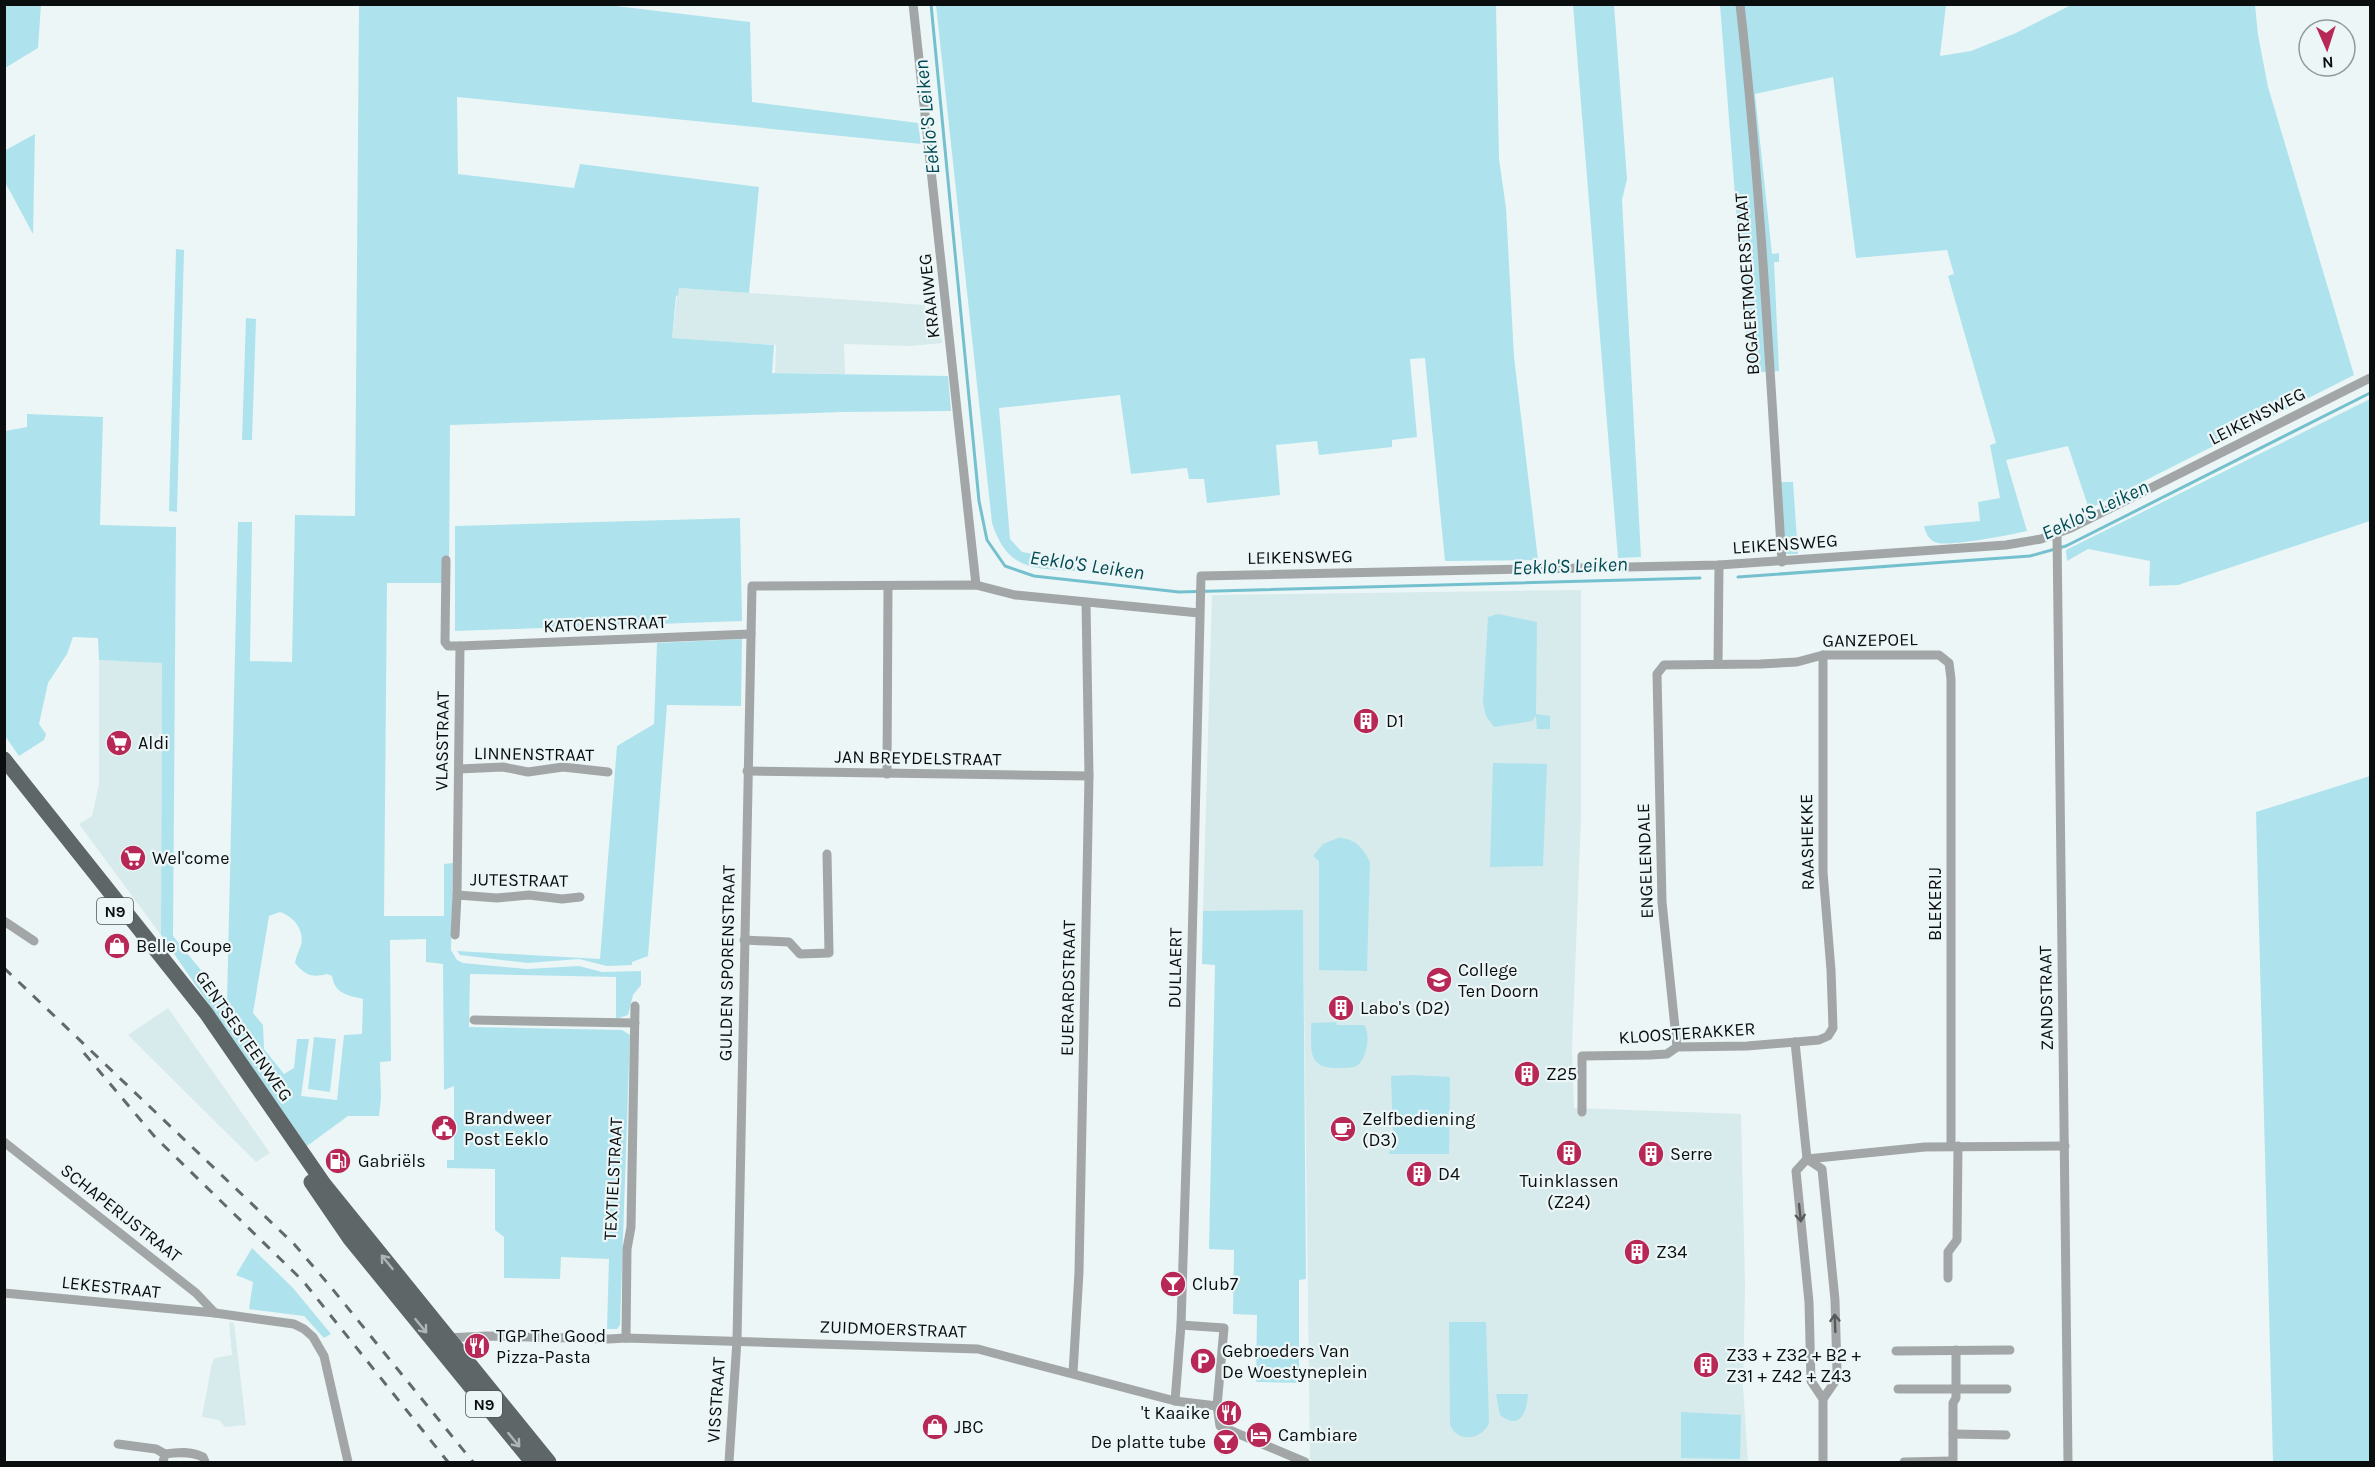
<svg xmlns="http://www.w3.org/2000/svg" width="2375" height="1467" viewBox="0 0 2375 1467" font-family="Karla,sans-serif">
<rect width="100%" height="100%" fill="#ecf6f7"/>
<g fill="#d7eaec">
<path d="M678 288 925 305V315L940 327 942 343 910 346 844 344 845 374 775 373 776 345 672 338Z"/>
<path d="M1581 590V817L1572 1049 1574 1108 1741 1114 1745 1285 1743 1387 1748 1462H1317L1310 1460 1303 911H1203L1212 595Z"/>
<path d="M99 660 162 662 161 935 79 824 92 816 99 784Z"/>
<path d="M168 1008 270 1153 256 1162 128 1035Z"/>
<path d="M229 1322 234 1323 246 1425 225 1427 219 1420 202 1417 212 1363 215 1358 232 1355Z"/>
</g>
<g fill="#aee3ed" fill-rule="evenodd">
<path d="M599 4 750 22 752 102 918 123 921 144 457 97 458 174 574 188 580 164 759 187 749 293 679 288 678 295 676 296 672 338 774 345 772 373 948 376 951 411 843 412 450 425 449 583H387L384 916H444V864L453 863 451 950 457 960 463 963 527 969 579 966 602 972 641 971V985L633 995 628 1015 616 1019V977L470 974 469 1027 622 1030 630 1035 620 1325 617 1329H607L609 1259 561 1257 560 1279 504 1278V1237L495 1230V1169L447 1168V1160H454V1086L444 1090 443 964 426 962V939L390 940 391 1061 380 1062 381 1098 379 1116H348L307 1146 161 935 162 663 99 660 98 638 73 637 67 654 48 683 39 724 46 734 44 740 19 756 5 736V431L27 427V414L103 417 100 525 176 527 173 936 227 1002 238 522H252L250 661 292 662 295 515 355 516 359 5ZM280 912C293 916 305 930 301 945 299 951 296 956 295 963 305 975 311 978 327 974L332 976C335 994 347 995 363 999L362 1034 344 1035 337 1100 301 1096 309 1039H297L294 1068 284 1074 264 1049 263 1025 253 1013 269 916Z"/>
<path d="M4 5H41L38 48 5 68Z"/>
<path d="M936 5H1496L1499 159 1506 208 1514 357 1538 560 1445 561 1425 358 1410 359 1417 437 1392 440V447L1319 455 1317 441 1276 445 1280 495 1207 503 1204 479H1189L1187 468 1131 474 1120 395 999 408 1010 539 1022 552 1075 561V571C1031 569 1007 569 992 523Z"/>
<path d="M1573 5H1614L1627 179 1622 200 1641 557 1618 558Z"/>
<path d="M1720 5H1946L1940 56 1971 51 2016 33 2071 5H2255L2258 35 2268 87 2354 375 2089 509 2068 446 2006 460 2027 531C2009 535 1955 546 1938 543 1929 541 1926 534 1924 526L1980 521 1978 502 2000 498 1990 445 1996 443 1948 276 1954 274 1947 250 1856 258 1833 77 1755 94 1772 254 1779 253V262H1774L1779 371 1749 373Z"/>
<path d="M35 134 33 234 5 182 4 151Z"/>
<path d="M176 249 184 250 177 512 169 511Z"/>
<path d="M246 318 256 319 252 440H242Z"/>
<path d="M2370 399V521L2178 585 2149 586 2150 561 2088 549 2067 561 2066 550Z"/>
<path d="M1780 482H1793L1798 554H1785Z"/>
<path d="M740 518 742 621 455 631V526Z"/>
<path d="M1498 614 1537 622 1536 714 1550 716V729H1537L1536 716 1532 721 1494 727 1486 716 1483 703 1488 617Z"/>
<path d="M742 639 741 706 667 705 648 956 632 962V965L607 966 579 959 528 963 460 955 457 951 600 959 617 746 654 724 657 643Z"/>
<path d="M1493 763 1547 764 1543 866 1490 867Z"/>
<path d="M2370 776V1462H2273L2256 812Z"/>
<path d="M1338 838C1355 838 1363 848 1370 862L1367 971 1319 970V861L1313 856 1323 844Z"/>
<path d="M1303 910 1306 1279 1299 1280V1383L1256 1382 1257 1315 1233 1314 1234 1250 1209 1249 1215 965 1202 964 1203 911Z"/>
<path d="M1336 1022 1337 1025H1364C1371 1035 1367 1058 1357 1066 1351 1068 1345 1068 1338 1068 1305 1069 1312 1047 1311 1023Z"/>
<path d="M314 1037 336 1039 330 1092 308 1089Z"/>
<path d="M1411 1075 1450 1077 1449 1154H1389L1393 1137 1391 1076Z"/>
<path d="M252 1248 293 1288 331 1334 324 1338 304 1316 249 1309 253 1282 236 1275Z"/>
<path d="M1449 1322H1486L1489 1422C1484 1440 1456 1444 1450 1424Z"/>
<path d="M1496 1394H1528C1527 1412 1520 1431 1500 1415Z"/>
<path d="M1681 1412 1741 1415 1740 1459 1681 1458Z"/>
</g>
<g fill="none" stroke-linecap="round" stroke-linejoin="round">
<g stroke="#75c0ce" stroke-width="3">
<path d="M931 4 979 501 987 540 1005 566 1034 576 1179 592 1700 578"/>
<path d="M1738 577 2030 556 2066 546 2370 393"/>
</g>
<g stroke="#a2a6a7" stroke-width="9">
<path d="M913 4 976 585"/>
<path d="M1740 4C1761 190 1770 376 1782 562"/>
<path d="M2057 533 2068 1462"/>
<path d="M446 560 445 642 448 646H460L457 895 455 935"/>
<path d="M460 646 751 634"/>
<path d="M1718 664 1719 565"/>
<path d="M459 769 503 767 528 772 563 767 608 772"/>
<path d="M747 771 1089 776"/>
<path d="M887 774 888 586"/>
<path d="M457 895 497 898 529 895 562 899 580 897"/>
<path d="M4 921 34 941"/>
<path d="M744 940 789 942 800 954 829 953 827 854"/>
<path d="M474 1020 635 1023"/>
<path d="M1795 1042 1807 1159"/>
<path d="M1677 1047 1662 902 1657 674 1664 665 1760 664 1797 662 1823 655H1939L1949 663 1951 679V1146"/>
<path d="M1582 1112V1056L1650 1055 1667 1054 1677 1047 1747 1046 1819 1040 1828 1036 1833 1028 1831 970 1823 872V655"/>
<path d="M4 1142 196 1293 215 1313"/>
<path d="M1807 1159 1796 1171 1809 1302 1811 1381 1823 1399V1462"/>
<path d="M1807 1159 1925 1147 2065 1146"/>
<path d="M1807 1159 1822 1169 1835 1300 1837 1372 1836 1380 1823 1399"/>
<path d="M1948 1278V1252L1957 1240 1958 1146"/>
<path d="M4 1293 215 1313 294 1324 304 1329 313 1337 324 1356 348 1462"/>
<path d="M1181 1325 1224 1328 1217 1406 1220 1426 1305 1462"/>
<path d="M447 1338 487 1336 609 1339 626 1338 978 1349 1175 1401 1217 1406"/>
<path d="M626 1338 627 1249 631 1227 635 1006"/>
<path d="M1896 1351 2010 1350"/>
<path d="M1073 1373 1079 1272 1089 776 1086 603"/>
<path d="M1898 1389H2007"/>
<path d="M1175 1401 1181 1325 1189 1069 1201 576 1719 565 2006 545 2041 539 2071 528 2370 378"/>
<path d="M1953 1434 2006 1435"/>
<path d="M118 1444 156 1449 165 1454"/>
<path d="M163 1462 165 1454C178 1452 191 1451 203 1457L205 1462"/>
<path d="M729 1462 737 1340 752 586 976 585 1015 595 1199 613"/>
<path d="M1904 1462 1952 1461"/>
<path d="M1953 1462V1403L1956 1398V1350"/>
</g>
<g stroke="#5f6668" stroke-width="15">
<path d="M4 759 206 1013 324 1184 549 1462"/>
<path d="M311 1182 350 1239 532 1462"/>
</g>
<g stroke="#63696a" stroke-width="3" stroke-dasharray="10 10" stroke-linecap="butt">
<path d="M4 968 294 1244 330 1286 473 1462"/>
<path d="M84 1053 155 1137 303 1281 448 1462"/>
</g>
</g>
<defs><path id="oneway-shaft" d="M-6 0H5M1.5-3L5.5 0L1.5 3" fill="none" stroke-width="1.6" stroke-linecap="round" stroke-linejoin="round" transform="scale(1.5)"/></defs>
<g stroke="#565a5b">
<use href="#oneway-shaft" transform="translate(1800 1213) rotate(84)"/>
<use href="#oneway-shaft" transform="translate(1835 1323) rotate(-92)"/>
</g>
<g stroke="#adb5b7">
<use href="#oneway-shaft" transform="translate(387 1262) rotate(-129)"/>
<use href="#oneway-shaft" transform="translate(421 1326) rotate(51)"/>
<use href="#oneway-shaft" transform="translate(514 1440) rotate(51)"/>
</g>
<defs>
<g id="building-disc" transform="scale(1.35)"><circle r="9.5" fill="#b72856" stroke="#ecf6f7"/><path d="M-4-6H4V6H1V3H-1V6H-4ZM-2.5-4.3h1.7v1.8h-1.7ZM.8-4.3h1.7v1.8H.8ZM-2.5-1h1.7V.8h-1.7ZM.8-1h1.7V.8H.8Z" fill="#fff"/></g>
<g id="supermarket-disc" transform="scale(1.35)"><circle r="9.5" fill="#b72856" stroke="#ecf6f7"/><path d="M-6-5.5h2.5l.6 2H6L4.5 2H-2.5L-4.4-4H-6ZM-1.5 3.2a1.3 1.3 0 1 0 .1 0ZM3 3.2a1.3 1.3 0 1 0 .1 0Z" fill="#fff"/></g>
<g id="shop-disc" transform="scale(1.35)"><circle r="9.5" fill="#b72856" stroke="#ecf6f7"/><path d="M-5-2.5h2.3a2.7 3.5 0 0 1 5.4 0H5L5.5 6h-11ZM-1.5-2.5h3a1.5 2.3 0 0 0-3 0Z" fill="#fff"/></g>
<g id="school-disc" transform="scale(1.35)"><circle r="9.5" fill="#b72856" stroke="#ecf6f7"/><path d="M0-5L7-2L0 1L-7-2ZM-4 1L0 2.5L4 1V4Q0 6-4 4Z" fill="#fff"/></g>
<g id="civic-disc" transform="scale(1.35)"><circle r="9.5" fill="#b72856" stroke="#ecf6f7"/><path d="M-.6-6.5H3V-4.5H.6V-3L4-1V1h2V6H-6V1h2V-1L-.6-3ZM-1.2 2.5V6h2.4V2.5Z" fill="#fff"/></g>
<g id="cafe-disc" transform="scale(1.35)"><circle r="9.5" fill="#b72856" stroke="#ecf6f7"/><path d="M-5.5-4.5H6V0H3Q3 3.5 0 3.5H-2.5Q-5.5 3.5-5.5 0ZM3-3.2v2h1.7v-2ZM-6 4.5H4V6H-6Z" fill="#fff"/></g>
<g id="fuel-disc" transform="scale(1.35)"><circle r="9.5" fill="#b72856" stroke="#ecf6f7"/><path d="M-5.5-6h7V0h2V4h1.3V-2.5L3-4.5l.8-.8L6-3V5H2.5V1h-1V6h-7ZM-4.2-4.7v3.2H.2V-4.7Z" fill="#fff"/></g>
<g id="bar-disc" transform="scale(1.35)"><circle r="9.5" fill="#b72856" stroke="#ecf6f7"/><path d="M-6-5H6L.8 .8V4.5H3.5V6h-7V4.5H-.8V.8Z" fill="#fff"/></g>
<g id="restaurant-disc" transform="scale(1.35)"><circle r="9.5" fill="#b72856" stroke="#ecf6f7"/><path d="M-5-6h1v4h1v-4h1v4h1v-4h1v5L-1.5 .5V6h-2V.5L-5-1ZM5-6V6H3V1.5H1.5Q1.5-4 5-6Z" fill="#fff"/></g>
<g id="parking-disc" transform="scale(1.35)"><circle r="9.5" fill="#b72856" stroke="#ecf6f7"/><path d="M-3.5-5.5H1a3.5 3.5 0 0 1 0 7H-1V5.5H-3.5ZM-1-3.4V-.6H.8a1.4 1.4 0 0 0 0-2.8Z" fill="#fff"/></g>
<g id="hotel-disc" transform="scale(1.35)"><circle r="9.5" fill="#b72856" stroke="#ecf6f7"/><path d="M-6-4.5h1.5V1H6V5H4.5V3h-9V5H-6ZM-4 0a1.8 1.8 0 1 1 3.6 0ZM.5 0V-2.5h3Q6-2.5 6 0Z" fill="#fff"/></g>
</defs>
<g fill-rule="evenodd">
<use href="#building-disc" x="1366" y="721"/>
<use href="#supermarket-disc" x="119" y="743"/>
<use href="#supermarket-disc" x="133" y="858"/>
<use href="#shop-disc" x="117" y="946"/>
<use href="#school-disc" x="1439" y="980"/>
<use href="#building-disc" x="1341" y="1008"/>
<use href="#building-disc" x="1527" y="1074"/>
<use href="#civic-disc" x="444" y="1128"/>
<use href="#cafe-disc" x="1343" y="1129"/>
<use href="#building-disc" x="1569" y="1153"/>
<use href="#building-disc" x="1651" y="1154"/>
<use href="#fuel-disc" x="338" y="1161"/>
<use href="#building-disc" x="1419" y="1174"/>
<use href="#building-disc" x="1637" y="1252"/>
<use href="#bar-disc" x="1173" y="1284"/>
<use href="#restaurant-disc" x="477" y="1346"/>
<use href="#parking-disc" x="1203" y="1361"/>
<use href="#building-disc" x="1706" y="1365"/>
<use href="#restaurant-disc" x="1229" y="1413"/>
<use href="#shop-disc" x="935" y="1427"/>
<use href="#hotel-disc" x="1259" y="1435"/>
<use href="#bar-disc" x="1226" y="1442"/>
</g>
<g text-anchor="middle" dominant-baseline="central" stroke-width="4.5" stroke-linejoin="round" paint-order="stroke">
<g fill="#ecf6f7" stroke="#4e5455" stroke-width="1.5">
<rect x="97" y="898" width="36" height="26" rx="4.5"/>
<rect x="466" y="1391" width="36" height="26" rx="4.5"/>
</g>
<g font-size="16" font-weight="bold" fill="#0b0e0f">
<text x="115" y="911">N9</text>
<text x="484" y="1404">N9</text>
</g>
<g font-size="18" fill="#0b0e0f" stroke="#ecf6f7">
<text transform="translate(1747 284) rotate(-94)">BOGAERTMOERSTRAAT</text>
<text transform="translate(929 296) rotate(-96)">KRAAIWEG</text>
<text transform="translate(2257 416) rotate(-27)">LEIKENSWEG</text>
<text transform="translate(1785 544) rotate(-4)">LEIKENSWEG</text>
<text transform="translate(1300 557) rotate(-1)">LEIKENSWEG</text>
<text transform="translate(605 624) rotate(-2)">KATOENSTRAAT</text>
<text transform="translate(1870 640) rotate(-1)">GANZEPOEL</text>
<text transform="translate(442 741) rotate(-89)">VLASSTRAAT</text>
<text transform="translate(534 754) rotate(1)">LINNENSTRAAT</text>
<text transform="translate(918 758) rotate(1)">JAN BREYDELSTRAAT</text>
<text transform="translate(1807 842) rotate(-91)">RAASHEKKE</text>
<text transform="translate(1645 861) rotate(-92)">ENGELENDALE</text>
<text transform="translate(519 880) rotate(1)">JUTESTRAAT</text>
<text transform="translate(1935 904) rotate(-90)">BLEKERIJ</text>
<text transform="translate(727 963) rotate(-89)">GULDEN SPORENSTRAAT</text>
<text transform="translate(1175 968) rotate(-89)">DULLAERT</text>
<text transform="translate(1068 988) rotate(-89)">EUERARDSTRAAT</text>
<text transform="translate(2046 998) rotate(-91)">ZANDSTRAAT</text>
<text transform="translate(1687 1033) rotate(-4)">KLOOSTERAKKER</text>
<text transform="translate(244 1036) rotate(55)">GENTSESTEENWEG</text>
<text transform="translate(613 1179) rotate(-87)">TEXTIELSTRAAT</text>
<text transform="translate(121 1213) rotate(38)">SCHAPERIJSTRAAT</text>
<text transform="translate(111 1287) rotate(6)">LEKESTRAAT</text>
<text transform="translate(893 1329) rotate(2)">ZUIDMOERSTRAAT</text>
<text transform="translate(716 1400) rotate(-86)">VISSTRAAT</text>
</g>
<g font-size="18" fill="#0b0e0f" stroke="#ecf6f7" text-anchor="start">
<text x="1386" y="721">D1</text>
<text x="138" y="743">Aldi</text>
<text x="152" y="858">Wel'come</text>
<text x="136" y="946">Belle Coupe</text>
<text x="1458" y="970">College<tspan x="1458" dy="21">Ten Doorn</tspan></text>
<text x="1360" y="1008">Labo's (D2)</text>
<text x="1546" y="1074">Z25</text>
<text x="464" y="1118">Brandweer<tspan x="464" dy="21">Post Eeklo</tspan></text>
<text x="1362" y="1119">Zelfbediening<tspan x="1362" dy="21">(D3)</tspan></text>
<text x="1670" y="1154">Serre</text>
<text x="358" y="1161">Gabriëls</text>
<text x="1438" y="1174">D4</text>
<text x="1569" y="1181" text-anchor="middle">Tuinklassen<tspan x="1569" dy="21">(Z24)</tspan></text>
<text x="1656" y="1252">Z34</text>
<text x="1192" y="1284">Club7</text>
<text x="496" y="1336">TGP The Good<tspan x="496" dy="21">Pizza-Pasta</tspan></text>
<text x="1222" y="1351">Gebroeders Van<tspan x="1222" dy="21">De Woestyneplein</tspan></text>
<text x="1726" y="1355">Z33 + Z32 + B2 +<tspan x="1726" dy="21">Z31 + Z42 + Z43</tspan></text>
<text x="1210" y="1413" text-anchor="end">'t Kaaike</text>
<text x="954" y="1427">JBC</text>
<text x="1278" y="1435">Cambiare</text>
<text x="1206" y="1442" text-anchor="end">De platte tube</text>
</g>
<g font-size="20" font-style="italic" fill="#014a54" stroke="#ecf6f7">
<text transform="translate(927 117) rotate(-96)">Eeklo'S Leiken</text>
<text transform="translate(2095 510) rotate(-25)">Eeklo'S Leiken</text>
<text transform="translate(1087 565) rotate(8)">Eeklo'S Leiken</text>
<text transform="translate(1570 566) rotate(-2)">Eeklo'S Leiken</text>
</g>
</g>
<rect width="2375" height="1467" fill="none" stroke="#0b0e0f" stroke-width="12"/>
<g transform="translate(2327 48) rotate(177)"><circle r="28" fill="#ecf6f7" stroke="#92999a" stroke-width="1.5"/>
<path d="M0-4.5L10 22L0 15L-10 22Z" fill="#b72856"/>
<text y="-9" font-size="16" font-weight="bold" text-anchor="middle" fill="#0b0e0f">N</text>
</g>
</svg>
